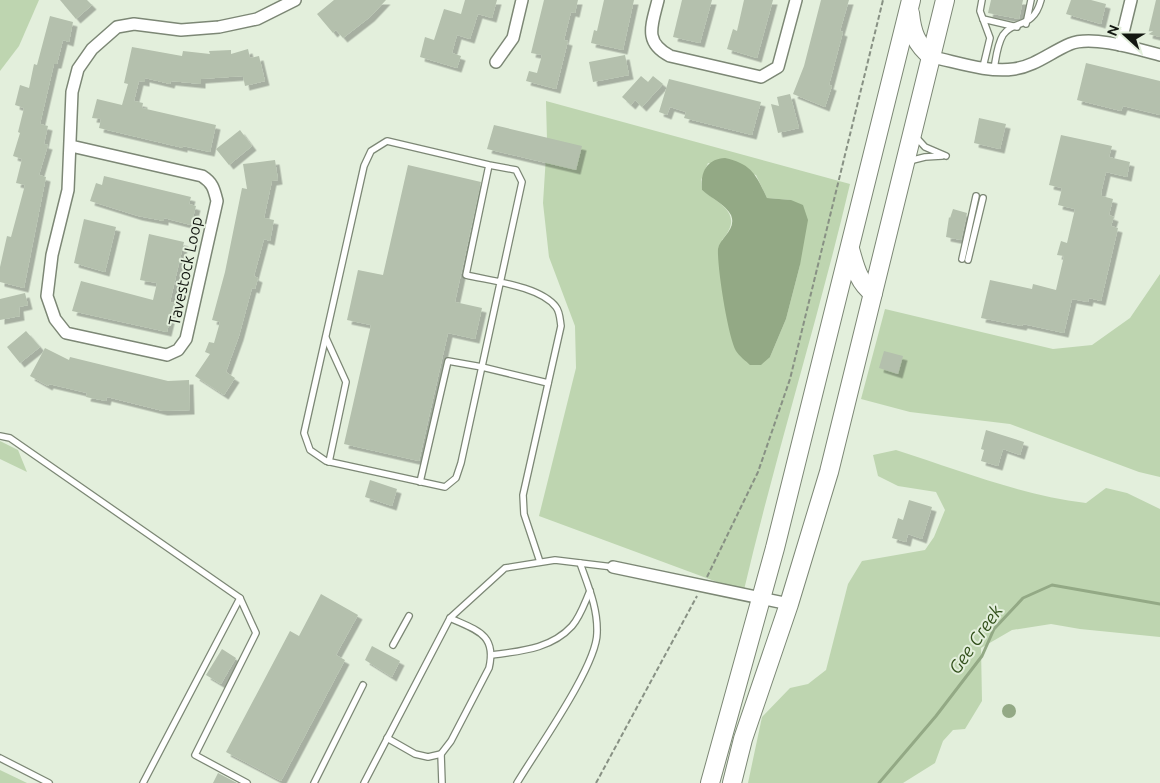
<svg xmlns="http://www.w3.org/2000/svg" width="1160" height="783" viewBox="0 0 1160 783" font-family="Ubuntu,sans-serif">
<defs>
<filter id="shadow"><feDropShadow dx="4.5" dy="4.5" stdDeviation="0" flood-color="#0004"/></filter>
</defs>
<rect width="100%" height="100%" fill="#e3efdc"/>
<g fill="#bed5b0" fill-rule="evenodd">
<path d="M0 0H39L19 46 0 71Z"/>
<path d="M546 101 850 184C818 320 776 453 744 590L728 586 539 516 576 368 575 326 549 257 543 203 547 140ZM708 163 756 175 767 198 791 200 800 265 786 319 770 357 722 240C744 215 722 205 702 190L701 180Z"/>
<path d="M1160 274V477L1139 472 1010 424 910 412 861 399 885 309 1053 349 1092 345 1130 318Z"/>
<path d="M0 441 18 450 27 472 0 459Z"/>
<path d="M896 450C959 470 1020 495 1086 503L1106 488 1127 493 1160 509V637L1080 629 1051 624 1012 630 981 648 982 701 965 729 953 730 943 741 935 763 903 783H748L762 717 790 688 808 684 826 670 848 584 862 561 925 550 934 537 945 510 936 492 898 486 878 476 873 455Z"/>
<path d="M0 770 27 783H0Z"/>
</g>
<g fill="#93a985">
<path d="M725 158C752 164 756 175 767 198L791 200 803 205 808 220 800 265 786 319 770 357 761 365H750C746 361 739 356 736 351 728 337 717 267 718 249 720 237 737 230 731 215 726 205 711 198 702 190 700 172 707 159 725 158Z"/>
<circle cx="1009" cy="711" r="7"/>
</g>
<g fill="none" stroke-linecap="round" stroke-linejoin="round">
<path stroke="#93a985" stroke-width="3" d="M879 783 936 716 982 656 994 629 1023 598 1052 585 1160 604"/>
</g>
<g fill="#b4c0ad" filter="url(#shadow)">
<path d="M60 0H87L92 5 76 19Z"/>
<path d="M334 0H386L370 17 343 38 336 30 333 33 317 14Z"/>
<path d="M465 0H497L492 18 478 14 470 39 457 35 452 53 461 56 457 68 420 57 425 37 434 40 444 9 461 14Z"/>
<path d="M544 0H578L575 13 571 12 564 40 568 41 556 89 526 81 529 71 537 73 542 55 531 53Z"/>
<path d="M604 0H634L623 50 591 43 594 30 597 31Z"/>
<path d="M682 0H712L700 43 673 37Z"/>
<path d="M744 0H773L757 58 727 49 733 29 737 31Z"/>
<path d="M821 0H849L840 31 843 32 829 85 832 86 825 107 793 94 804 66Z"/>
<path d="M991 0H1023L1019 19 988 13Z"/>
<path d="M1071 0H1091L1106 4 1101 24 1066 14Z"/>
<path d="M1156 0H1160V37L1148 34Z"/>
<path d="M50 16 73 22 69 42 63 40 57 64H54L40 124 48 126 44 144 48 145 39 175 46 177 24 288 0 282V267L7 236 11 237 25 185 16 183 22 159 13 156 20 133 18 132 24 108 15 105 20 85 29 88 34 64 37 65Z"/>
<path d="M132 47 182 56 183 51 210 54 209 51 231 50V54L248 49 250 58 259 56 265 81 245 86 243 76 201 79V84L171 81 170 84 145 78V82L139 81 134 101 143 103 142 108 216 125 210 152 183 146V148L99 128 101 119 92 118 97 99 122 105 128 84 124 83Z"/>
<path d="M625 55 629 75 593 82 589 62Z"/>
<path d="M1086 63 1160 81V115L1123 106 1121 111 1077 100Z"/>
<path d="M641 76 648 82 653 76 663 84 642 107 635 100 631 105 622 97Z"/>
<path d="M669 79 761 102 752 135 684 118 686 112 670 107 667 115 659 112Z"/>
<path d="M790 94 799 128 778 133 771 104 779 106 777 97Z"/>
<path d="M979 118 1006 124 1000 149 974 143Z"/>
<path d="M494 125 582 146 576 170 487 149Z"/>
<path d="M240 130 252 146 229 165 216 149Z"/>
<path d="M1061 135 1112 146 1109 157 1130 162 1127 177 1106 172 1101 193 1102 196 1113 199 1109 215 1114 217 1111 226 1118 228 1101 301 1089 298 1088 302 1072 299 1064 333 1023 324 1022 326 981 318 990 280 1032 289 1033 284 1056 290 1064 256 1057 255 1061 241 1067 243 1075 209 1058 205 1062 188 1049 185Z"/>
<path d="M275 160 278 180 272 181 264 218 274 220 270 241 264 239 254 276 258 278 255 289 252 288 239 336 226 372 235 378 224 395 195 376 210 354 205 352 209 342 214 343 220 322 212 320 225 272 242 188 247 189 243 164Z"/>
<path d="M408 165 481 182 455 302 482 308 475 339 448 333 419 461 344 444 371 325 347 320 358 270 383 275Z"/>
<path d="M104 176 191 197 189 204 196 206 191 225 164 218V221L138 216 90 201 96 183 102 185Z"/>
<path d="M953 209 967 213 961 240 946 237 949 217 950 218Z"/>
<path d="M84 219 116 227 105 272 74 263Z"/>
<path d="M149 234 184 242 170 302 174 303 167 332 72 311 81 281 153 300 157 283 140 280Z"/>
<path d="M25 293 28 305 19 307 20 316 0 320V299Z"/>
<path d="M26 331 40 347 20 363 7 347Z"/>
<path d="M45 348 69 360 70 357 168 381 189 380 190 410 163 411 107 397 106 401 86 397 87 393 49 384 48 386 30 376Z"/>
<path d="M884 351 903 356 898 374 879 368Z"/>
<path d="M986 430 1024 442 1020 455 1003 449 998 466 981 461 984 450 981 449Z"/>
<path d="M370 480 397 489 392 506 365 497Z"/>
<path d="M909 500 932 507 922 539 908 534 906 542 892 538 898 518 903 520Z"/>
<path d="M321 594 358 615 336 655 345 660 281 781 226 752 290 631 299 636Z"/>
<path d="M372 646 400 661 392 677 365 660Z"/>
<path d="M222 649 236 658 221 684 206 675Z"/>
<path d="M218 773 237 783H213Z"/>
</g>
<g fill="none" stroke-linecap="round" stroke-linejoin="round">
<g stroke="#7c8775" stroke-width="8">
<g id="service">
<path d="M982 0 980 11 990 38 983 67"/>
<path d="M983 19 1017 27"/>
<path d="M1026 24 1031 0"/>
<path d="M994 69C996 58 997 45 1003 35 1014 19 1033 30 1041 0"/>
<path d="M915 136 925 147 946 156"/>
<path d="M909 161 925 157 942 156"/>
<path d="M489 165 516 170 522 182 461 463 456 478 445 487 326 461 310 450 304 433 364 166 371 151 387 141 489 165 466 275C491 281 540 286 556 307 560 312 560 320 561 326L523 495 524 514 540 562"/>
<path d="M962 259 976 196"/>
<path d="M968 260 983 198"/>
<path d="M326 338 346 382 329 462"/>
<path d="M0 436 10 438 240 598 256 633 195 755 247 783"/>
<path d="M420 482 448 361 482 367 548 383"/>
<path d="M393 645 409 616"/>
<path d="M492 655C521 651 551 649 572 626 580 617 585 602 590 591"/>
<path d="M387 738 415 754 428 757 441 754 451 741 489 668C497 634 476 630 450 618"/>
<path d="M441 754 442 783"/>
<path d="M0 758 49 783"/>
<path d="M143 783 240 598"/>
<path d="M314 783 363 685"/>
<path d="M364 783 450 618 505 568 555 560 613 567"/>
<path d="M517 783C536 751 597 666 597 633 598 608 588 586 580 563"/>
</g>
</g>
<g stroke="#7c8775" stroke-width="14">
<g id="minor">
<path d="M658 0C652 25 643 42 670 56L761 77 778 67 796 0"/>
<path d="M1120 45 1131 0"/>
<path d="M932 57C957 62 988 73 1014 69 1035 66 1051 52 1070 44 1092 35 1137 49 1160 55"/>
<path d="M496 62 513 38 522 0"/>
<path d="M71 146 202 176C213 183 214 189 217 201L186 339 178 350 167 355 66 333 55 319 47 296 52 255 68 190 72 92 78 69 92 49 117 27 134 24 181 30 219 27 257 19 295 0"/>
<path d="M613 567 789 604"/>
</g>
</g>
<g stroke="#7c8775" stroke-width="20">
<g id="primary">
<path d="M910 13C912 33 916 44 932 57"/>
<path d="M850 249C855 266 858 282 873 293"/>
<path d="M710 783 775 548 911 0"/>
<path d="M732 783 743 739 789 604 829 472 945 0"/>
</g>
</g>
<g stroke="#889184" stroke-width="2" stroke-dasharray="5 2.5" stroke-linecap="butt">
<path d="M707 577 758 472 790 379 883 0"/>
<path d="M596 783 697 596"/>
</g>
<use href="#service" stroke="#fff" stroke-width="5.5"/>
<use href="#minor" stroke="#fff" stroke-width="11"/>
<use href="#primary" stroke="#fff" stroke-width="18"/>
</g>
<g text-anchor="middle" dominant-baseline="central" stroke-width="4" stroke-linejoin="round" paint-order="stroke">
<g font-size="16" fill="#131711" stroke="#e3efdc">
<text transform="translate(185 271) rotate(-78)">Tavestock Loop</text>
</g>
<g font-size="18" font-style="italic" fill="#32501b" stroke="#e3efdc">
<text transform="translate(975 639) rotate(-55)">Gee Creek</text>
</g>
</g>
<g transform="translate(1125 35) rotate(291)" stroke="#e3efdc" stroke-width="4" paint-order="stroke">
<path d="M0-4L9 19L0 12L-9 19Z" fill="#131711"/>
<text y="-8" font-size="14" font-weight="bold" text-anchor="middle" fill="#131711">N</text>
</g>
</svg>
